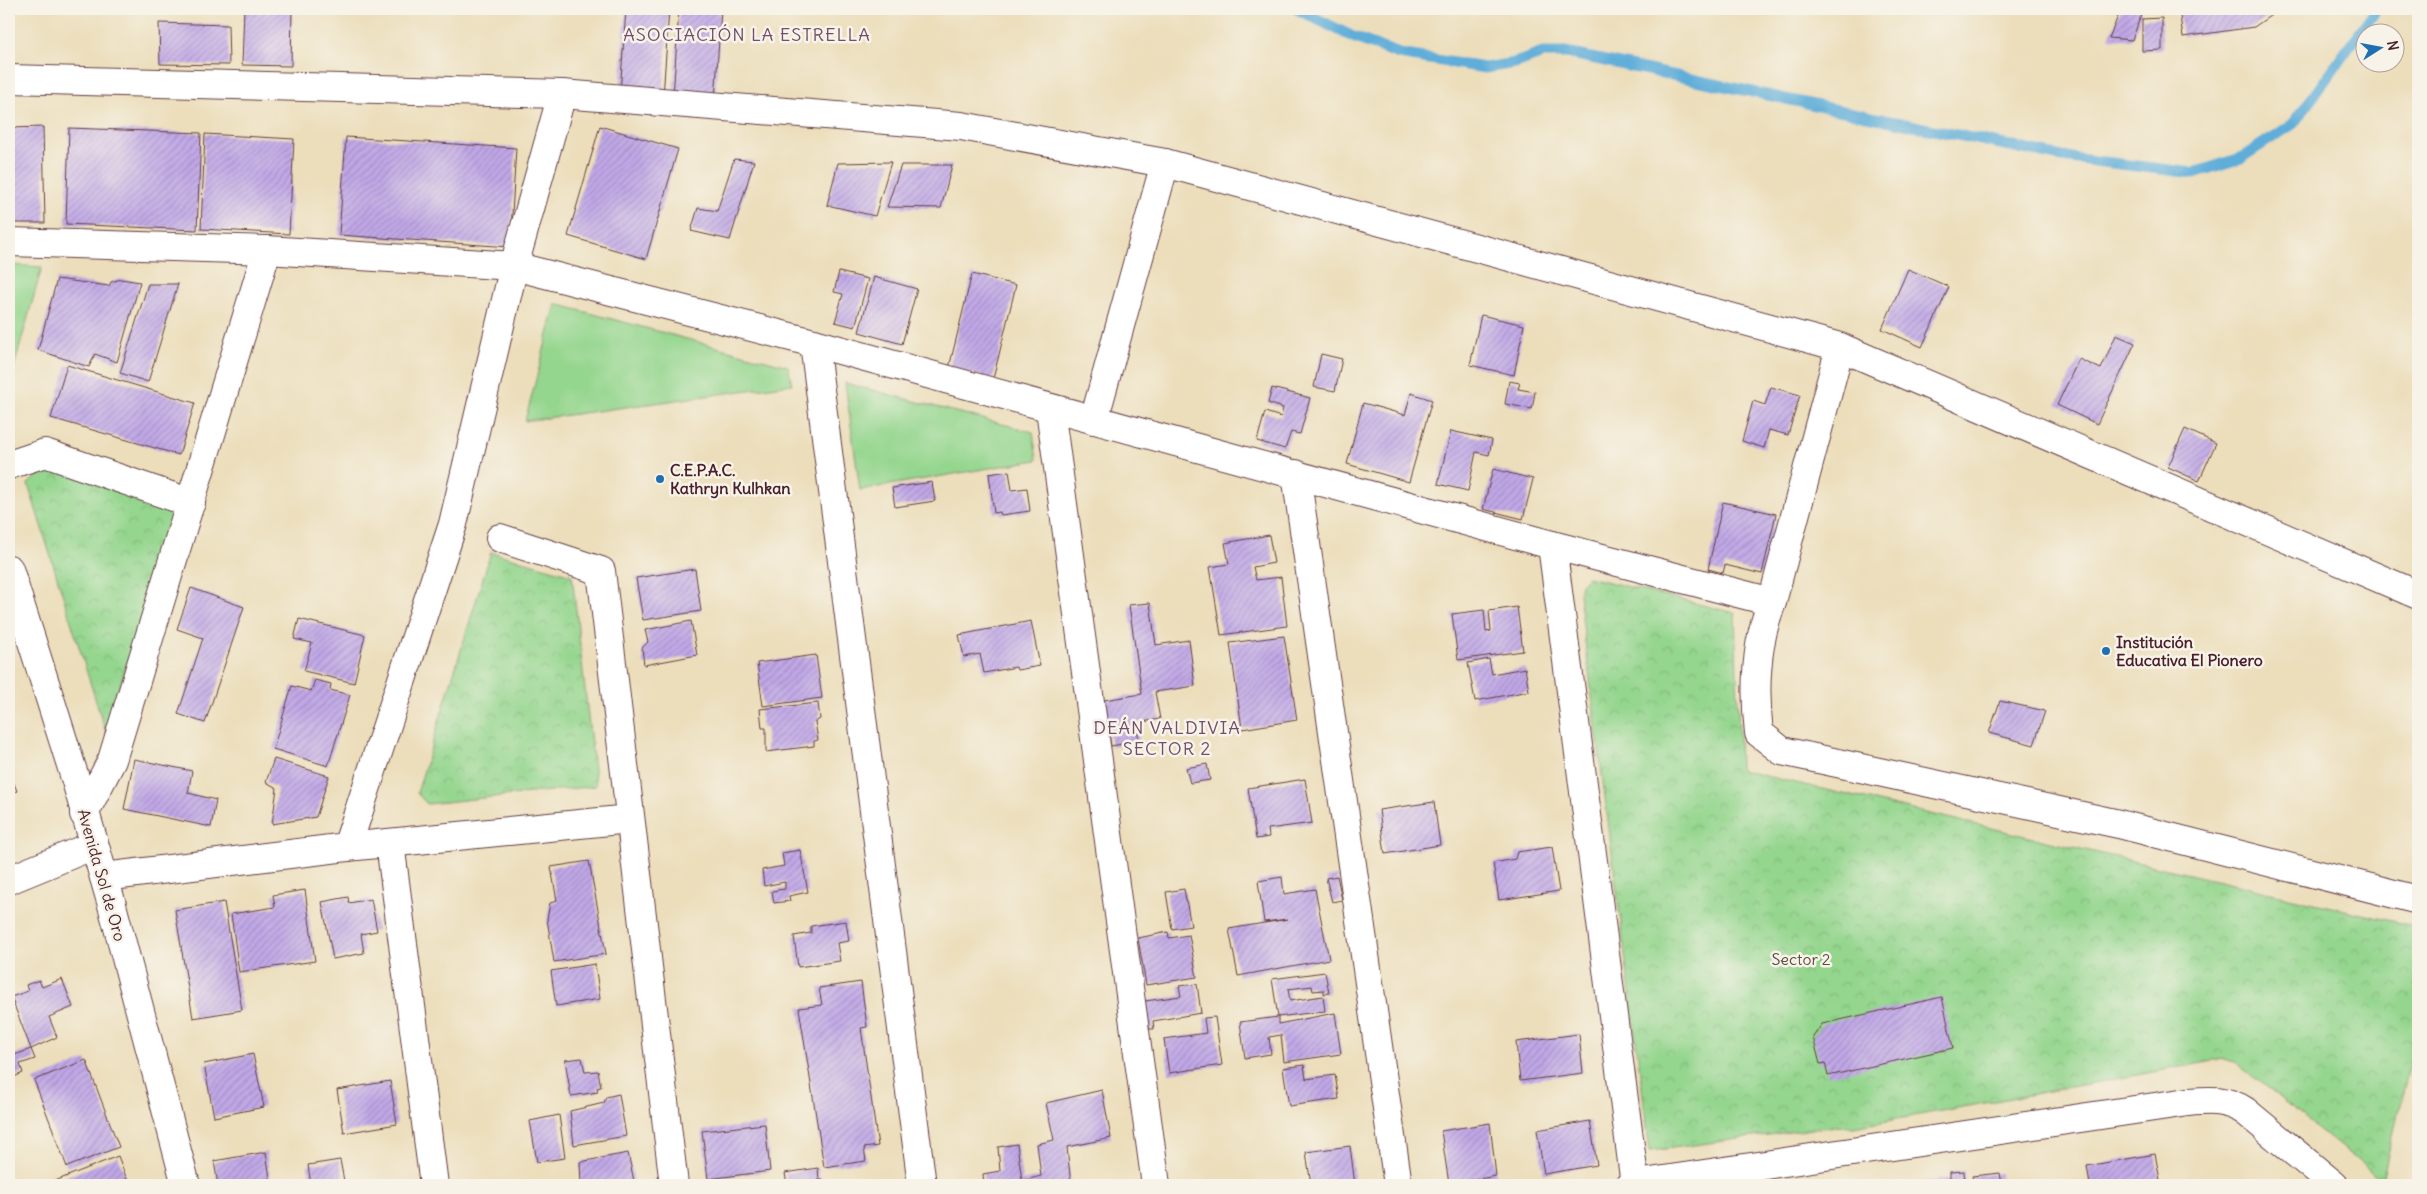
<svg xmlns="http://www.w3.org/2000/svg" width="2427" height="1194" viewBox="0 0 2427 1194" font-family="Delius,sans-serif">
<defs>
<pattern id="park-crowns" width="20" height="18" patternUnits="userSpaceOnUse" patternTransform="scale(1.25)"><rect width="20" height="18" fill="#94d68e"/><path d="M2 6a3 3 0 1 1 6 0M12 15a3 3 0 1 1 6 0" fill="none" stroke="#81b77b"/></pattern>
<pattern id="building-hatch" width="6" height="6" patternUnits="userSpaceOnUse" patternTransform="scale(1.25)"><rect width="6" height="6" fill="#c1a9e8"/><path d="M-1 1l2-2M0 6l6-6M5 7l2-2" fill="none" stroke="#9f89bc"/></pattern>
</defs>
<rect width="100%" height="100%" fill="#f7f3e8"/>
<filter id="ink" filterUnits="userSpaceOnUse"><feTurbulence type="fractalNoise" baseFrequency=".02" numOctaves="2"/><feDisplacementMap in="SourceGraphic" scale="10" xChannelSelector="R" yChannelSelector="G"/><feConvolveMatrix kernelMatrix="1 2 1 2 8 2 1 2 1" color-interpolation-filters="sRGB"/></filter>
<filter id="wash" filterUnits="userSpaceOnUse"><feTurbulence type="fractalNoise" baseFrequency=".0096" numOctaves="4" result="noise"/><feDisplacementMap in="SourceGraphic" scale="20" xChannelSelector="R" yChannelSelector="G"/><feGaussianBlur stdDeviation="1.12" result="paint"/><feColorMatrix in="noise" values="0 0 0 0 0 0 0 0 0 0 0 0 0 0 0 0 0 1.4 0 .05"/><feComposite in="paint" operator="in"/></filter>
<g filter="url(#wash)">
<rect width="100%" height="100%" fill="#ecdebb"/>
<g fill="#94d68e" stroke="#6f7a5c">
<path d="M9 265 42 267 9 385Z"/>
<path d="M556 304 788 366 792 384 525 421Z"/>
<path d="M845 383 1033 432 1037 460 860 490Z"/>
</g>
<g fill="url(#park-crowns)" stroke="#6f7a5c">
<path d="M50 464 176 515 105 730 28 484Z"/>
<path d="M491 552 572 575 596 786 427 804 417 793Z"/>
<path d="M1588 577 1735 613 1740 770 2418 927V1030L2382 1180 2236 1063 2224 1059 1854 1127 1834 1126 1650 1151 1579 594 1581 584Z"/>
</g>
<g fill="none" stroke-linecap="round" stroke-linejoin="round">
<path stroke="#5fadd9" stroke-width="11" d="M1297 9 1353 37 1399 54 1485 68 1515 63 1543 53H1567L2062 157 2194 173 2241 158 2293 124 2377 9"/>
</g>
<g id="blocks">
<g fill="url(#building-hatch)">
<path d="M244 9H292L291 66 242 65Z"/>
<path d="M626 9H669L663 97 620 93Z"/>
<path d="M679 9H721L715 100 673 97Z"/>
<path d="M2121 9H2141V15L2132 40 2109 38Z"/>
<path d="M2179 9H2280L2254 27 2183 37Z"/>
<path d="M2162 18V50L2142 51V19Z"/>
<path d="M159 23 228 25 229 65 160 64Z"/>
<path d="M600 126 678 149 646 259 568 236Z"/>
<path d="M43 127 45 223H9V128Z"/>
<path d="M69 128 201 133 197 230 66 224Z"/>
<path d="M205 134 294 139 289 234 201 229Z"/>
<path d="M346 137 516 148 510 247 339 235Z"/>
<path d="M734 159 754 161 730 240 691 231 698 208 717 211Z"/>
<path d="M891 162 875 216 827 205 838 163Z"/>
<path d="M901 165H952L941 208 887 207Z"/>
<path d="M1908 269 1949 287 1922 347 1882 329Z"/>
<path d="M839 272 868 279 855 327 835 322 843 294 834 292Z"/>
<path d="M972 274 1016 285 993 379 949 368Z"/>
<path d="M874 277 917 289 902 344 859 332Z"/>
<path d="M57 279 109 286 111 282 121 279 140 282 117 362 95 354 89 367 38 350Z"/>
<path d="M148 284H178L148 382 120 373Z"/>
<path d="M1481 315 1524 325 1514 375 1470 365Z"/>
<path d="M2116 335 2135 343 2097 424 2057 405 2079 359 2101 369Z"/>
<path d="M1321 354 1342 359 1335 391 1314 387Z"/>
<path d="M67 365 195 403 179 455 51 418Z"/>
<path d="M1509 381 1520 383 1518 389 1535 392 1532 409 1505 404Z"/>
<path d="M1771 387 1800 395 1788 435 1769 430 1764 448 1742 441 1753 401 1765 405Z"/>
<path d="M1272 388 1310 398 1300 434 1291 432 1285 449 1257 441 1265 412 1281 417 1283 408 1268 403Z"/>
<path d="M1411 393 1432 400 1409 482 1347 464 1363 403 1405 415Z"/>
<path d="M2185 429 2216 443 2199 481 2168 467Z"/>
<path d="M1451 431 1492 440 1489 455 1476 452 1468 491 1438 484Z"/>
<path d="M1493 469 1533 479 1523 519 1483 509Z"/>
<path d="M1009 471 1012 490 1027 488 1030 511 1001 515 1000 512 994 513 989 474Z"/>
<path d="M932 482 935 501 895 507 892 488Z"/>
<path d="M1723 502 1776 514 1762 574 1725 565 1723 573 1708 569Z"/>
<path d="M1269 535 1274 563 1253 567 1256 580 1281 577 1287 626 1221 635 1210 567 1229 564 1225 543Z"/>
<path d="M695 569 701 611 643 620 636 578Z"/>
<path d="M191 588 244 607 205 723 178 714 203 638 177 629Z"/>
<path d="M1150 603 1156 645 1189 640 1195 686 1155 692 1160 719 1136 723 1139 741 1111 746 1104 700 1142 694 1129 605Z"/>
<path d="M1517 607 1523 651 1458 660 1452 614 1484 610 1486 632 1491 631 1489 611Z"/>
<path d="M299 619 365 635 354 683 304 671 312 643 294 639Z"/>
<path d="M691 621 697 655 644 665 642 648 648 642 645 630Z"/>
<path d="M1031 621 1040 666 1017 670 1016 667 984 673 980 654 964 657 959 635Z"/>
<path d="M1284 636 1297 720 1242 729 1230 643Z"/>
<path d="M816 655 822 698 763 706 757 663Z"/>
<path d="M1489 659 1492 674 1525 668 1529 691 1475 701 1468 663Z"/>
<path d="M315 680 331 684 330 690 350 695 328 766 273 749 292 686 311 691Z"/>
<path d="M2000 701 2045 711 2034 745 1989 733Z"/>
<path d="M818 703 820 719 815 722 818 740 814 741V746L766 752V728H762L760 709Z"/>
<path d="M134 759 192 771 188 793 216 800 211 827 124 809Z"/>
<path d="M274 759 329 776 316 817 272 824 277 788 266 782Z"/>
<path d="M1207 764 1210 780 1190 783 1186 768Z"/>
<path d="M9 771 17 791 9 795Z"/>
<path d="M1305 779 1312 823 1268 829 1269 837 1256 839 1248 788Z"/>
<path d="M1434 802 1440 845 1385 854 1379 810Z"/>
<path d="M1552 847 1559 891 1499 900 1493 863 1515 859 1517 852Z"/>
<path d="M800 850 808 892 789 896 790 901 774 903 772 891 785 889V882L764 886 762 870 784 866 782 853Z"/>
<path d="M589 861 606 954 554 962 547 919 550 903 557 901 551 867Z"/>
<path d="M1337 876 1342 900 1332 902 1326 878Z"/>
<path d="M1282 877 1284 894 1315 889 1329 959 1238 976 1229 929 1288 919 1264 922 1258 881Z"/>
<path d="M1184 889 1191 926 1172 929 1166 892Z"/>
<path d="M305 890 315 961 239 972 231 914 275 907 273 895Z"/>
<path d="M348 897 349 903 371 899 377 931 361 934 364 953 333 959 322 902Z"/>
<path d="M224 902 242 1010 193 1018 175 910Z"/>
<path d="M846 921 849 941 837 943 840 961 798 967 794 936 811 933V926Z"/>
<path d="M1168 932 1169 938 1189 935 1197 977 1146 985 1138 938Z"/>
<path d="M595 964 600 999 556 1006 551 971Z"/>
<path d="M1325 972 1329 993 1324 994V990L1313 991 1312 986 1288 989 1290 1001 1323 996 1325 1011 1278 1017 1272 979Z"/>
<path d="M62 979 73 1007 49 1017 57 1037 31 1049 11 997 28 991 26 985 39 980 42 987Z"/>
<path d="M861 982 867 1027 861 1028 878 1146 864 1148 866 1161 824 1167 799 1008 822 1005 819 988Z"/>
<path d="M1197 984 1201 1013 1153 1021 1154 1029H1149L1145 1001 1181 996 1179 986Z"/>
<path d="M1942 997 1953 1048 1828 1076 1825 1063 1820 1064 1813 1037 1822 1024Z"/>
<path d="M1335 1013 1341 1054 1284 1062 1281 1035 1269 1037 1271 1054 1245 1058 1240 1022 1278 1017V1024Z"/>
<path d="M1215 1017 1222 1065 1169 1073 1164 1039 1206 1033 1204 1018Z"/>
<path d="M1579 1034 1583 1073 1520 1081 1516 1042Z"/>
<path d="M31 1049 35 1059 20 1064 23 1073 9 1079V1067L12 1066 9 1057Z"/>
<path d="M253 1054 264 1107 214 1117 204 1064Z"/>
<path d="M582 1058 585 1072 598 1071 601 1087 597 1088 598 1092 571 1096 565 1060Z"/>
<path d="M86 1060 119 1147 67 1167 34 1080Z"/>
<path d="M1304 1065 1306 1079 1335 1075 1339 1099 1289 1106 1283 1068Z"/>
<path d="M390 1081 397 1124 344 1133 337 1090Z"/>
<path d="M1102 1090 1111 1138 1067 1147 1071 1185H984L983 1174 1000 1171 998 1147 1017 1144 1022 1181 1041 1176 1037 1144 1054 1140 1046 1103Z"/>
<path d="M619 1094 626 1136 574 1145 570 1111 604 1103 606 1097Z"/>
<path d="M559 1115 565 1158 537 1162 530 1121Z"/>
<path d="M1590 1121 1597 1165 1544 1174 1537 1130Z"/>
<path d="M1490 1123 1496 1176 1449 1184 1441 1131Z"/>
<path d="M765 1124 770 1171 708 1179 702 1131Z"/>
<path d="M1350 1146 1355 1185H1311L1306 1152Z"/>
<path d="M266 1152 271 1185H218L214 1161Z"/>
<path d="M628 1153 634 1181 629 1183V1185H581L580 1162Z"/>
<path d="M2155 1154 2161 1185H2090L2087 1166Z"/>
<path d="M118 1156 129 1185H51L50 1183Z"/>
<path d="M340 1160 344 1181 311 1185 308 1165Z"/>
<path d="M818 1168 819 1180H823L824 1185H787L785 1173Z"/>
<path d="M1964 1171 1965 1185H1907V1183L1950 1179V1172Z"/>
<path d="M2000 1173 2002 1185H1974L1972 1176Z"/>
</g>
</g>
</g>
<g filter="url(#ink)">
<use href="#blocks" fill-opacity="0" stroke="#623c41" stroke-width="1"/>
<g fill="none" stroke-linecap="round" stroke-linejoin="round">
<g stroke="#623c41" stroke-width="30">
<g id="minor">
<path d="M9 79 562 94 961 126 1165 163 1840 347 2418 595"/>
<path d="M9 242 267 250 514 266 814 343 1552 545 1772 602"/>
<path d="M814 343 922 1185"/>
<path d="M1840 347 1772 602C1756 642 1754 690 1759 733L1782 751 2119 824 2418 900"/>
<path d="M1050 409 1156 1185"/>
<path d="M1094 420 1165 163"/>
<path d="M9 465 45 453 191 503"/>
<path d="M1296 474 1398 1185"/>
<path d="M500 538 601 571 674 1185"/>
<path d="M1552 545 1635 1185"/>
<path d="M84 814 112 760 267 250"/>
<path d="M390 843 434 1185"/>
<path d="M347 847 453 524 514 266 562 94"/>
<path d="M104 877 347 847 630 819"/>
<path d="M9 880 94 845"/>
<path d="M1630 1185 2188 1102C2211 1100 2226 1099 2245 1111L2334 1185"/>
</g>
</g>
<g stroke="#623c41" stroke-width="30">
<path id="major" d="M9 569 76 781 112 905 186 1185"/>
</g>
<use href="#minor" stroke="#fff" stroke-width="28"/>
<use href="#major" stroke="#fff" stroke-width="28"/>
</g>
</g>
<g fill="#1f6fb2" stroke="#f7f3e8" stroke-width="2">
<circle cx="660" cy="479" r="5"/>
<circle cx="2106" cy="651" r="5"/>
</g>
<g text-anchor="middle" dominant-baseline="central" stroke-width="5" stroke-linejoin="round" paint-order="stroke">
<g font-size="16" font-weight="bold" fill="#4a1f2b" stroke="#f7f3e8" text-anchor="start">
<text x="670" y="470">C.E.P.A.C.<tspan x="670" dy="18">Kathryn Kulhkan</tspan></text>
<text x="2116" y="642">Institución<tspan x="2116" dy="18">Educativa El Pionero</tspan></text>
</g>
<g font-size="16" fill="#4a1f2b" stroke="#f7f3e8">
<text transform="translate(102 875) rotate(74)">Avenida Sol de Oro</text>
</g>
<g font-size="16" fill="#5c4d44" stroke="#f7f3e8">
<text x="1801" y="959">Sector 2</text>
</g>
<g font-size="18" letter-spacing="1" fill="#744f6d" stroke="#f7f3e8">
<text x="747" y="34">ASOCIACIÓN LA ESTRELLA</text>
<text x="1167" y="727">DEÁN VALDIVIA<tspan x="1167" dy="21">SECTOR 2</tspan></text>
</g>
</g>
<rect width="2427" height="1194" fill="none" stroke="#f7f3e8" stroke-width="30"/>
<g transform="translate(2380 48) rotate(79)"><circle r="24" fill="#f7f3e8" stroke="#b29e9c"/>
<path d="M0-4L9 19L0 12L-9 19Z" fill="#1f6fb2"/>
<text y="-8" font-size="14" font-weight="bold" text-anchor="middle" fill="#4a1f2b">N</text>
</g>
</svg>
